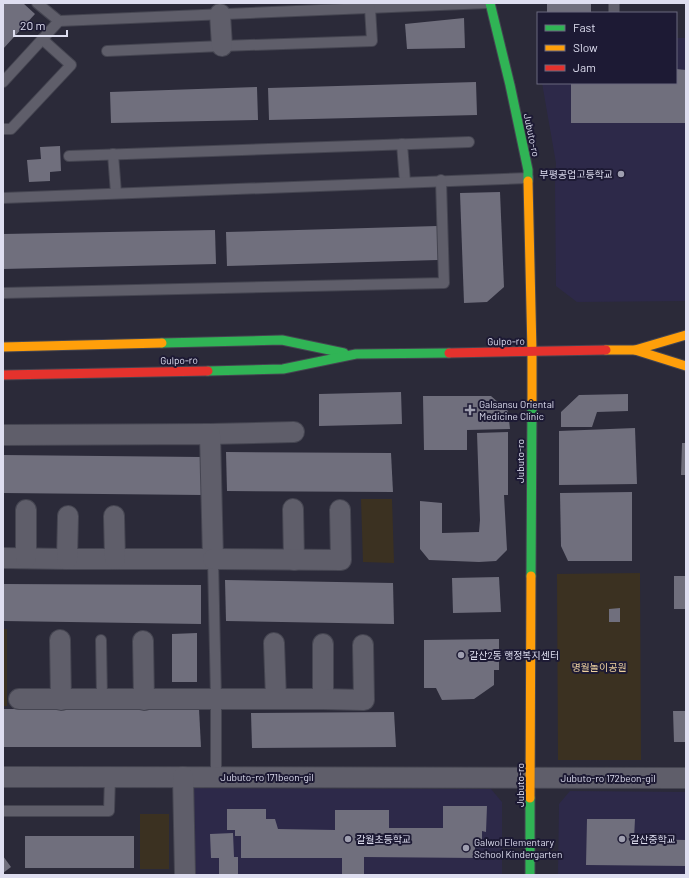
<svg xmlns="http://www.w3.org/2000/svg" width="689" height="878" viewBox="0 0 689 878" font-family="Barlow,'Noto Sans KR',sans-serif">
<rect width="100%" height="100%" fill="#2b2a39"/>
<g fill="#2d2949">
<path d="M676 38H686V301L577 302 556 286 555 185 556 163 542 83H676Z"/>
<path d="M194 788 491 789 502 802V875H194Z"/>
<path d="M570 791 686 792V875H558L559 804Z"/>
</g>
<g fill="#3b3121">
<path d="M361 499H392L394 563 363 562Z"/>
<path d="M640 573 641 760H558L557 574Z"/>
<rect x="3" y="629" width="4" height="77"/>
<rect x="140" y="814" width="29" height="55"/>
</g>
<g fill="#706f7d">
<path d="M3 3H23L35 14 3 49Z"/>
<rect x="547" y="3" width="44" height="10"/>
<path d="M464 18 465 48 407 49 405 24Z"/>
<path d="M676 69 686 70V123H571V83H676Z"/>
<path d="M476 82 477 115 269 120 268 88Z"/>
<path d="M257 87 258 120 111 123 110 92Z"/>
<path d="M60 146 61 171 50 172V181L29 182 27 160 41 159 40 147Z"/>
<path d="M500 192 504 287 487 302 464 303 460 193Z"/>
<path d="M437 226 438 260 227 266 226 232Z"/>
<path d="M215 230 216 264 3 269V234Z"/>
<path d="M401 392 402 424 319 426V394Z"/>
<path d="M628 394V411L597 412 592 427H561V412L579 395Z"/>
<path d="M423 396H491L508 411 510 429 467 430V450H424Z"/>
<path d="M635 428 637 484 559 485V431Z"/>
<path d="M508 432V495H504L507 550 496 561 479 562 429 560 420 549V501L442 503V533L479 532 480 520 477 433Z"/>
<path d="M682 443H686V475H681Z"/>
<path d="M226 452 391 453 393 492 227 491Z"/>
<path d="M3 455 201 457 202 495 3 493Z"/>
<path d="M632 492V561H568L561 546 560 493Z"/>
<rect x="674" y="576" width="12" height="33"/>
<path d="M499 577 501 612 453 613 452 578Z"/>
<path d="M225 580 393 583 394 624 226 621Z"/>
<path d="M3 584 201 585V624L3 621Z"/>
<path d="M620 608V622H609V609Z"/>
<path d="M197 633V682H172V634Z"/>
<path d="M499 639V670H494V685L474 699 442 700 436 688H424V640Z"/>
<path d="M3 709H199L201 747H3Z"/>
<path d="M673 711H686V742H674Z"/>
<path d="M394 712 396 747 252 748 251 713Z"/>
<path d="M443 806H487L486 832 482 831V844H475V858L364 857V875H342V858H241V836H235V830H227V809H266V819H275L278 829 335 830V810H389V828H443Z"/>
<path d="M587 819H635L634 839 686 840V866L586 865Z"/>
<path d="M233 833 234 857H238V875H219V858H211L210 834Z"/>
<rect x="25" y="836" width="109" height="32"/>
<path d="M3 856 11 867 3 873Z"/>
</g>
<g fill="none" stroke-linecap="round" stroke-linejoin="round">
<g stroke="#454551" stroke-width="12">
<g id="lane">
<path d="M37 3 59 21 488 3"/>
<path d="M614 3V13"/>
<path d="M107 51 222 46 372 41 370 8"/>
<path d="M3 82 59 21"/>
<path d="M3 129H11L71 65 42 39"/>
<path d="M402 144 405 182"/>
<path d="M113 154 116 193"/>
<path d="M69 156 469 142"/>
<path d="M3 198 528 178"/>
<path d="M3 293 444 283 441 180"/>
<path d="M213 559 216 699V777"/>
<path d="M101 640 102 699"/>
<path d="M3 811H109L110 777"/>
</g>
</g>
<g stroke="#454551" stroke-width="22">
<g id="street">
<path d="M220 14 222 46"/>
<path d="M210 434 294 432"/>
<path d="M3 435 210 434 213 559H67L3 558"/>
<path d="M293 509 294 560"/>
<path d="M114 516 115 559"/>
<path d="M26 558V510"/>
<path d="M67 559 68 516"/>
<path d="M213 559 341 560 340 510"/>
<path d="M60 640 61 700"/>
<path d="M143 641 144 700"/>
<path d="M274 643 276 699"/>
<path d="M323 644V699"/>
<path d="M19 699H323L364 700 363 645"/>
<path d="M3 777 686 778"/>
<path d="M183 777 185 875"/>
</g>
</g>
<g stroke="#454551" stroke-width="11">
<g id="fast">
<path d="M490 3 510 85 528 170V181"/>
<path d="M162 343 282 340 344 353"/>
<path d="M208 371 283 369 356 354 449 353"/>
<path d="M531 576 532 404"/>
<path d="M530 875V798"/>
</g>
</g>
<g stroke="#454551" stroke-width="11">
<g id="slow">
<path d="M528 181 532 352V404"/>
<path d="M3 347 162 343"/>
<path d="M606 350H635L686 335"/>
<path d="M635 350 686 366"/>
<path d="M530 798 531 576"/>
</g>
</g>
<g stroke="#454551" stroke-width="11">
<g id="jam">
<path d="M449 353 606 350"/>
<path d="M3 375 208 371"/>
</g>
</g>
<use href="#lane" stroke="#5f5e6a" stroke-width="10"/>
<use href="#street" stroke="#5f5e6a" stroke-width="20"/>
<use href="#fast" stroke="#30b455" stroke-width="9"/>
<use href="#slow" stroke="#ff9f0a" stroke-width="9"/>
<use href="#jam" stroke="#e5322d" stroke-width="9"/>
</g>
<g fill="#9f9fb0" stroke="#1d1a34" stroke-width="1.5">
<circle cx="621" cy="174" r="4"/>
<path d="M468 404h4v4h4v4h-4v4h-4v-4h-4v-4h4z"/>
<circle cx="461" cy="655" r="4"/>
<circle cx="348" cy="839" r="4"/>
<circle cx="622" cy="839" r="4"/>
<circle cx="466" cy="848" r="4"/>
</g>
<g text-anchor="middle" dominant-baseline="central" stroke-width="4" stroke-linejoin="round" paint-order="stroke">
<g font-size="10" fill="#dedef0" stroke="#1d1a34">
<text transform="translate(532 135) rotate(78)">Jubuto-ro</text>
<text transform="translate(506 341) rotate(-1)">Gulpo-ro</text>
<text transform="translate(179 360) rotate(-1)">Gulpo-ro</text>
<text transform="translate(520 461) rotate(-90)">Jubuto-ro</text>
<text x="267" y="777">Jubuto-ro 171beon-gil</text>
<text x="608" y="778">Jubuto-ro 172beon-gil</text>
<text transform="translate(520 785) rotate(-90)">Jubuto-ro</text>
</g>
<g font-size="10" fill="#dedef0" stroke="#1d1a34" text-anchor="start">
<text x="613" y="174" text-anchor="end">부평공업고등학교</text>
<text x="479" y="404">Galsansu Oriental<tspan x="479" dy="12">Medicine Clinic</tspan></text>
<text x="469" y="655">갈산2동 행정복지센터</text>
<text x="356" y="839">갈월초등학교</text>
<text x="630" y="839">갈산중학교</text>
<text x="474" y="842">Galwol Elementary<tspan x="474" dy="12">School Kindergarten</tspan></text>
</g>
<g font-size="10" fill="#edd19f" stroke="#1d1a34">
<text x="599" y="667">명월놀이공원</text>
</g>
</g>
<rect width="689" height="878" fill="none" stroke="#dedef0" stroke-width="8"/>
<rect x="537" y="12" width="140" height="72" fill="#1d1a34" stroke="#6a687f"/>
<rect x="545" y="25" width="20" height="6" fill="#30b455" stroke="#6a687f"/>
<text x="573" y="32" font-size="12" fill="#dedef0">Fast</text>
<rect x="545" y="45" width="20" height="6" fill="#ff9f0a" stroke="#6a687f"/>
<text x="573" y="52" font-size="12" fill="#dedef0">Slow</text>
<rect x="545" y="65" width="20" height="6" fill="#e5322d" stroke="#6a687f"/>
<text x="573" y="72" font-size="12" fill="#dedef0">Jam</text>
<path d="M14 30v6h53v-6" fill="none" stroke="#dedef0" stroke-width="2"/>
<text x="20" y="30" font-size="12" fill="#dedef0" stroke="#1d1a34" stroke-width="3" paint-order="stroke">20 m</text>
</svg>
